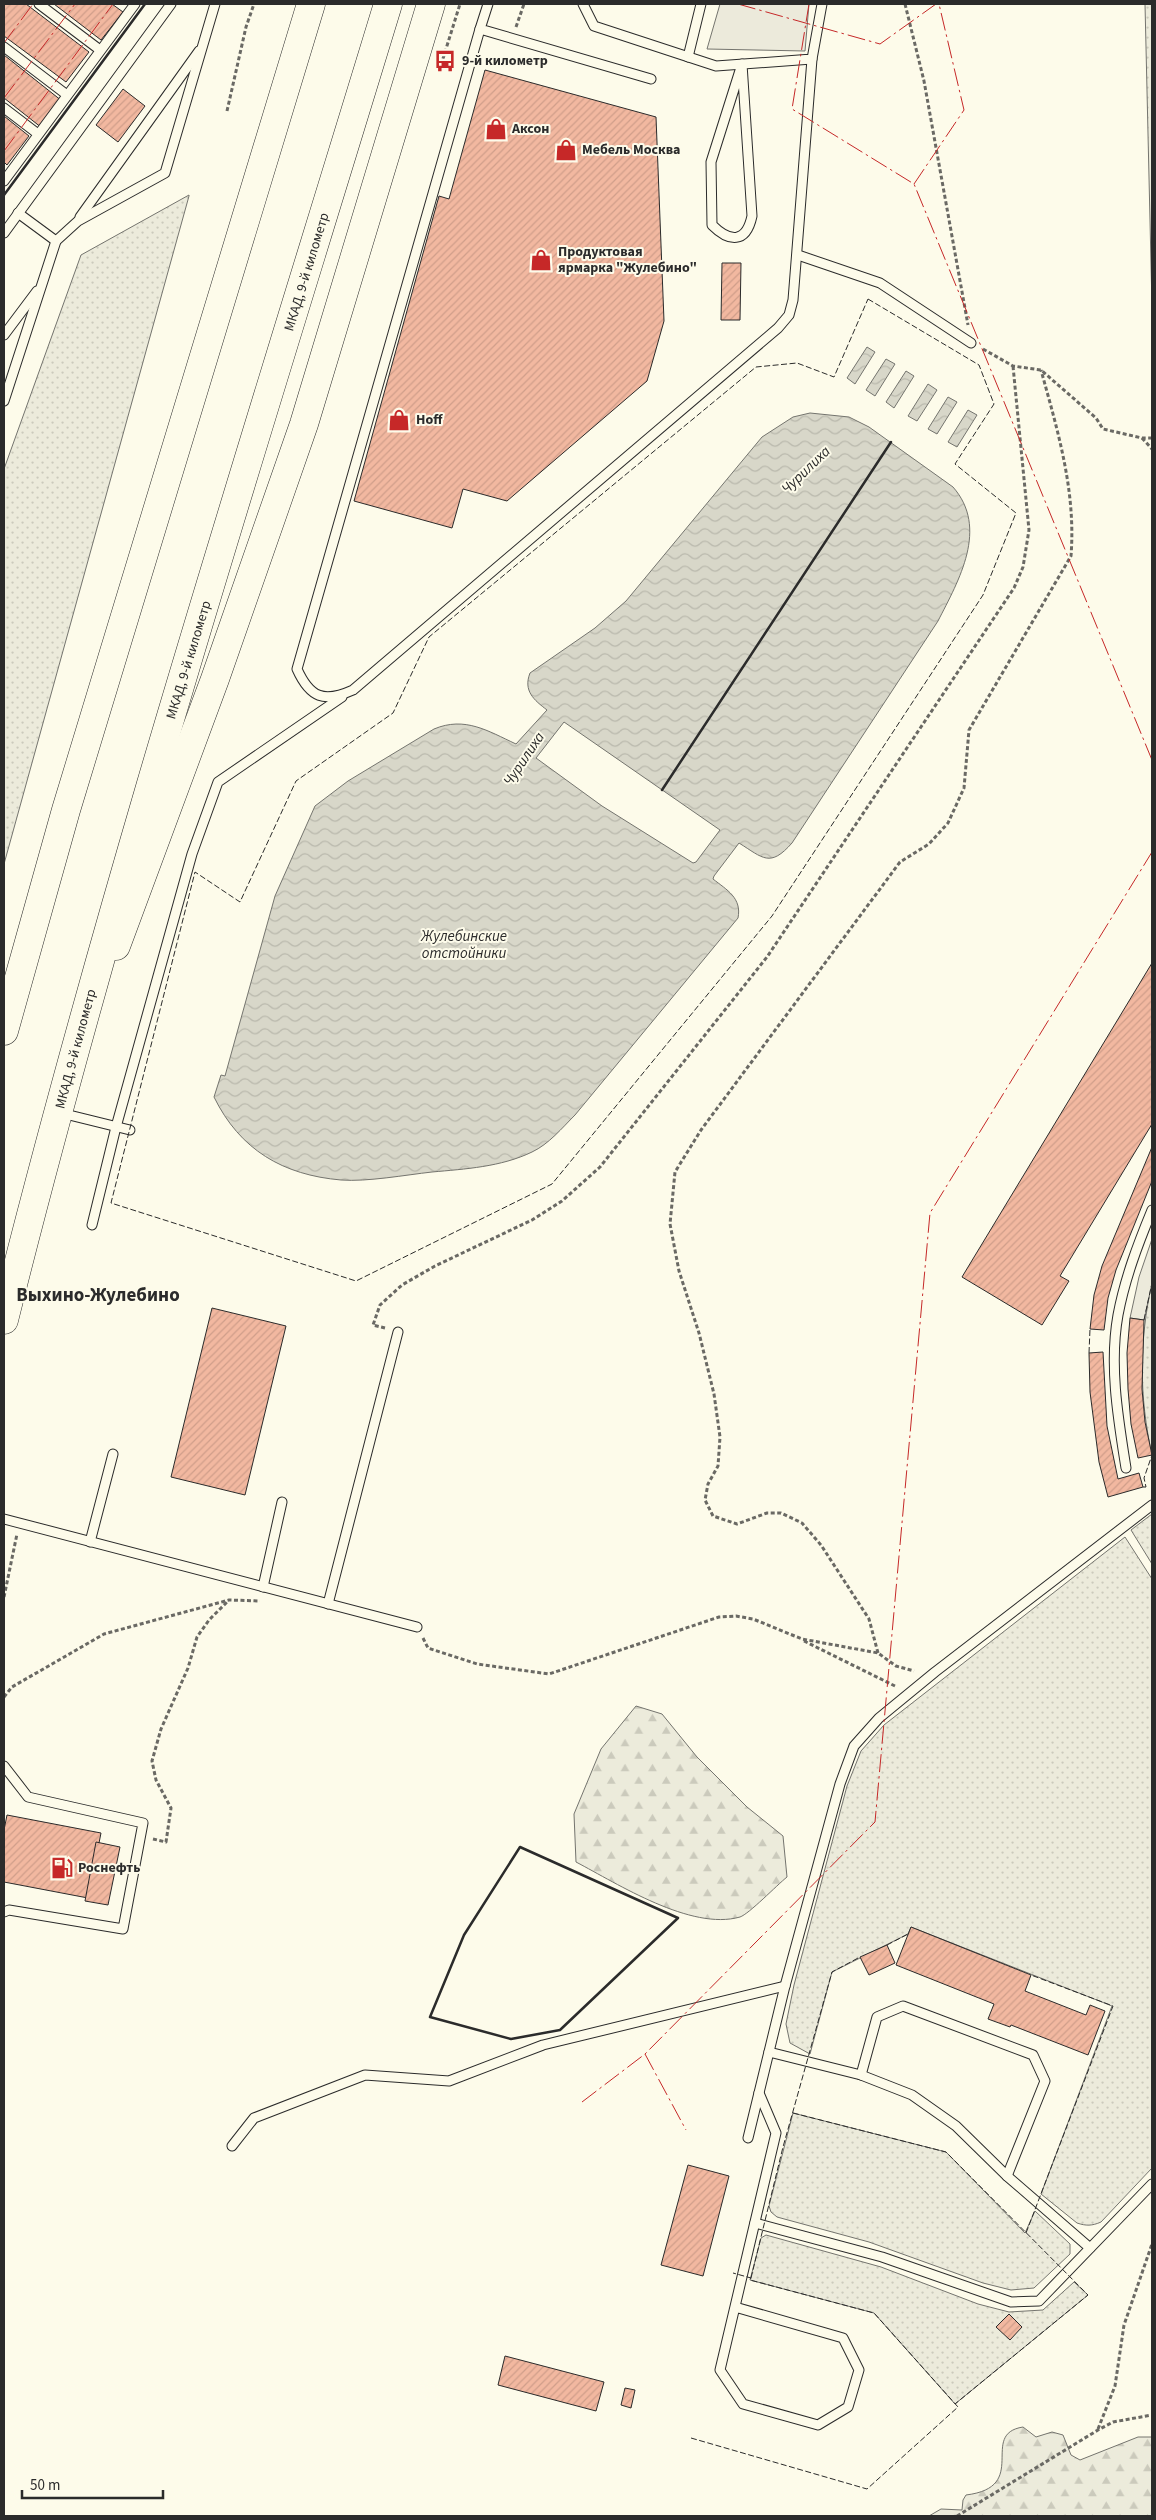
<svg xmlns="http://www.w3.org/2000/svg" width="1156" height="2520" viewBox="0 0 1156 2520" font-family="'Source Sans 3',sans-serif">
<defs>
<pattern id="grass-dots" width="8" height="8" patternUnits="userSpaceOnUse" patternTransform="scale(1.25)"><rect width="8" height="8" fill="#ecebdb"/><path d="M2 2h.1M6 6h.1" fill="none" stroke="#cbcabc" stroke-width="1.8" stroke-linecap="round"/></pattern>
<pattern id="forest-firs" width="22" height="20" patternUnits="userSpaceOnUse" patternTransform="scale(1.25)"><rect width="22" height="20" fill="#ecebdb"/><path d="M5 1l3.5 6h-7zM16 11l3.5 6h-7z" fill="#cbcabc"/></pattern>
<pattern id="water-waves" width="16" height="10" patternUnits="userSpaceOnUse" patternTransform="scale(1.25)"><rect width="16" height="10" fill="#d8d7c9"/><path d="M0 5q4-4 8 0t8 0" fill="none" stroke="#bab9ad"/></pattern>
<pattern id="building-hatch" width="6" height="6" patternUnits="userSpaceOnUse" patternTransform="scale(1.25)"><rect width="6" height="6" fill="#f2b8a0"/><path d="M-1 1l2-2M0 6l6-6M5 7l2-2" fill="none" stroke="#d09e8a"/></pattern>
</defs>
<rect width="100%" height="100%" fill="#fdfbea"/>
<g fill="url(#grass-dots)" stroke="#74746e">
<path d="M1145 4H1152V307Z"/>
<path d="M189 195V196L4 864V469L81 255Z"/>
<path d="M1152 1283V1455C1139 1396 1139 1341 1152 1283Z"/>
<path d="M1152 1514V1564L1131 1530Z"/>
<path d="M1125 1537 1152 1579V2168L1101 2222C1092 2226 1086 2226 1077 2223L1041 2194 1112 2006 911 1927 908 1934 832 1972 810 2054 790 2043 786 2024 794 1985 847 1786 861 1751 884 1725Z"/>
<path d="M793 2113 946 2152 1025 2233 1035 2211 1070 2244V2254L1034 2288 1011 2290 983 2283 869 2242 777 2217 771 2212 769 2206Z"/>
<path d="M766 2235 881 2267 978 2304 1009 2312 1043 2310 1074 2282 1088 2295 955 2404 874 2313 750 2280 761 2238Z"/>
</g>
<g fill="url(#forest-firs)" stroke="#74746e">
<path d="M636 1706 662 1714 697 1757 747 1807 783 1836 787 1877C777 1885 749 1914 740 1917 691 1931 618 1884 576 1862L574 1814 601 1749Z"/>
<path d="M1023 2427 1036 2437 1052 2432 1063 2435 1071 2455 1080 2460 1138 2437H1152V2516H929L941 2509 962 2510 963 2500 966 2495C1031 2487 978 2434 1023 2427Z"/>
</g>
<g fill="#eceadb" stroke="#74746e">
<path d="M720 4H809L805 51 707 49Z"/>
<path d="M1152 1239V1283L1144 1320 1130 1318 1139 1277Z"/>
</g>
<g fill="url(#water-waves)" stroke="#74746e" fill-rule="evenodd">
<path d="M867 347 875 352 855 384 847 378Z"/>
<path d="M886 359 895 364 875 396 866 390Z"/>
<path d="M906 371 914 376 894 408 886 402Z"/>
<path d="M928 384 937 390 917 421 908 416Z"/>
<path d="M948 397 957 402 937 434 928 429Z"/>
<path d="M968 410 977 415 957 447 948 442Z"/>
<path d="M810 413 849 417 869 427 953 487C989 528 959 580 938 621L792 843C770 868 763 858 739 843L714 876 713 879C727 890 742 898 738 918L575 1115C562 1128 549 1144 532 1152 501 1167 465 1169 432 1172 405 1175 367 1182 341 1180 283 1175 240 1150 214 1097L221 1075 225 1076 275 896 315 806 348 781 434 729C465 716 488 731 516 744L547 710C534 700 523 691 530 673L595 628 626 601 762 437 793 417ZM564 722 720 830 696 862 693 863 602 806 536 758Z"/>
</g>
<g fill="url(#building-hatch)" stroke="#2b2b2b">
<path d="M4 4H26L89 52 66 82 4 36Z"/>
<path d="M54 4H112L123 12 101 40Z"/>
<path d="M4 55 62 101 42 128 4 98Z"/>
<path d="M485 70 656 117 664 321 647 381 507 501 463 489 452 528 354 501 439 196 449 199Z"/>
<path d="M123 89 145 106 118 142 96 125Z"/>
<path d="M4 116 29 136 7 165 4 162Z"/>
<path d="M722 263H741L740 320H721Z"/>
<path d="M1152 963V1124L1060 1276 1069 1281 1042 1325 962 1277Z"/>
<path d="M1152 1147V1181L1116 1270 1108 1298 1104 1330 1090 1329 1094 1295 1102 1266Z"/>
<path d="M212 1308 286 1326 245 1495 171 1477Z"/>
<path d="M1130 1318 1144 1320 1142 1389 1145 1422 1152 1455 1138 1458 1131 1424 1128 1389 1127 1353Z"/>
<path d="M1103 1352 1107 1426 1118 1479 1139 1473 1143 1487 1108 1497 1099 1462 1090 1392 1089 1353Z"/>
<path d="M7 1815 101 1833 88 1898 4 1882V1830Z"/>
<path d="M96 1842 120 1847 108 1905 85 1901Z"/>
<path d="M911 1927 1031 1975 1025 1991 1086 2015 1090 2005 1105 2011 1088 2055 1011 2025 1010 2027 988 2019 994 2004 896 1965Z"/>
<path d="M887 1945 895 1963 869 1975 860 1957Z"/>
<path d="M688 2165 729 2176 703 2276 661 2265Z"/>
<path d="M1009 2314 1022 2327 1010 2340 996 2327Z"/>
<path d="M505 2356 604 2382 596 2411 498 2385Z"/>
<path d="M625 2388 635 2390 631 2408 621 2405Z"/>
</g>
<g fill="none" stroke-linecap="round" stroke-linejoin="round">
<g stroke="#2b2b2b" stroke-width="11">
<g id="lane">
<path d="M39 4 100 50"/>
<path d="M488 4 480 29 651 79"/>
<path d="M583 4 594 26 716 66 812 59 822 4"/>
<path d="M480 29 297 669C310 698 324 703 353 690L778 328 789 315 793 300 812 59"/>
<path d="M4 47 67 95"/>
<path d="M688 57 701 4"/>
<path d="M742 64 752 216C746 244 729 242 712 225L711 162Z"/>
<path d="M4 108 38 134"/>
<path d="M4 181 135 4"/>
<path d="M18 213 56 241"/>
<path d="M80 217 199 51"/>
<path d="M4 233 171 4"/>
<path d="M798 255 880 283 971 343"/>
<path d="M4 335 37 291"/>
<path d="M4 401 56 241 78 221 165 173 215 4"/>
<path d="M61 1113 130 1130"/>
<path d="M92 1225 116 1127 192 854 218 782 342 697"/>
<path d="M1126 1468C1118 1418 1109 1365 1118 1315 1125 1278 1138 1244 1152 1210"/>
<path d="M4 1519 417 1627"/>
<path d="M90 1542 113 1454"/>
<path d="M263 1587 282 1502"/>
<path d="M328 1604 398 1332"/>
<path d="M4 1766 28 1797 143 1823 123 1929 9 1910 4 1912"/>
<path d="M769 2052 861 2075 912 2095 956 2126 1007 2176 1090 2248"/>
<path d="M861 2075 877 2017 903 2006 1033 2055 1045 2081 1007 2176"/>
<path d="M748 2138 785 1986 840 1784 854 1746 879 1718 935 1672 1152 1505"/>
<path d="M232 2146 254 2118 365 2075 449 2081 543 2045 785 1986"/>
<path d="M755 2223 882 2257 1011 2302 1039 2301 1152 2184"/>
<path d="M735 2307 843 2338 859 2370 848 2407 818 2425 743 2404 720 2370 776 2133 759 2093"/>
</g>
</g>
<g stroke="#2b2b2b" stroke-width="29">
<path id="primary" d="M116 946 215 679 304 424 431 4"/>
</g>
<g stroke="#2b2b2b" stroke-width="29">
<g id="highway">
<path d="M4 1031 66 810 311 4"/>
<path d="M4 1320C115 877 255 441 388 4"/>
</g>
</g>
<g stroke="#6a6964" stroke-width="3" stroke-dasharray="4 2.5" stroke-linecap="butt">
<path d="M905 4 924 81 968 325"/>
<path d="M516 27 524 4"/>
<path d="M441 65 460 4"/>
<path d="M227 111 246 27 254 4"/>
<path d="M983 349 1013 366 1041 370 1096 418 1103 429 1142 438H1152"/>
<path d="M1142 438 1152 449"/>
<path d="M385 1328 373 1325 380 1305 402 1285 435 1266 532 1220 562 1201 600 1167 767 957 1014 588 1023 567 1029 530 1013 366"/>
<path d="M4 1597 17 1534"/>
<path d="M423 1638 428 1648 477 1664 549 1674 719 1617 736 1616 753 1619 802 1639 878 1653 896 1666 914 1671"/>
<path d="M804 1641 897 1687"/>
<path d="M878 1653 869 1619 821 1545 802 1523 781 1513H767L737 1524 713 1516 705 1500 708 1484 718 1466 720 1437 714 1394 699 1333 679 1271 670 1224 675 1172 701 1130 900 862 929 844 948 823 964 788 969 730 1071 556C1076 491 1058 432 1041 370"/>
<path d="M4 1697 12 1687 104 1634 229 1600 260 1601"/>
<path d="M153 1839 166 1842 171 1808 156 1780 152 1761 161 1729 188 1668 197 1637 209 1620 228 1601"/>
<path d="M1098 2429 1115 2386 1124 2325 1152 2244"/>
<path d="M957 2516 1098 2430 1113 2422 1152 2415"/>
</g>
<use href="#lane" stroke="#fdfbea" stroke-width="9"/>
<use href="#primary" stroke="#fdfbea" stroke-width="28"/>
<use href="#highway" stroke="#fdfbea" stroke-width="28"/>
<g stroke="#2b2b2b" stroke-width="1" stroke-dasharray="6 2.5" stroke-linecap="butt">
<path d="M868 299 979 365 994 404 955 464 1016 513 983 595 772 916 552 1184 356 1281 111 1203 195 872 240 902 296 781 393 713 429 637 756 367 797 363 834 377Z"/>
<path d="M1144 1320 1152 1283"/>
<path d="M1089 1353 1090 1329"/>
<path d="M1143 1487H1146L1144 1478 1152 1455"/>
<path d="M887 1945 908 1934"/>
<path d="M793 2113 946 2152 1088 2295 955 2404"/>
<path d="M1026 2233 1113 2006 1031 1975"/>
<path d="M751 2278 783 2147 832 1972 860 1957"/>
<path d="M691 2438 867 2489 958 2407 874 2313 750 2280 751 2278 733 2273"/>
</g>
<g stroke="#2b2b2b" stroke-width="2.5">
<path d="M4 195 145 4"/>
<path d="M662 790 891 442"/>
<path d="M520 1847 678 1918 560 2030 511 2039 430 2017 464 1935Z"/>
</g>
<g stroke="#c62828" stroke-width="1" stroke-dasharray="18 4 2.5 4" stroke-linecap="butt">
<path d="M738 4 880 44 936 4"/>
<path d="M809 4 792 109 914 184 1152 760"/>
<path d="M4 43 33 4"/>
<path d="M4 98 75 4"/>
<path d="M4 151 113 4"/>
<path d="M914 184 964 110 939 4"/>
<path d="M645 2054 686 2130"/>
<path d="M582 2102 645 2054 875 1822 930 1213 1152 852"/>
</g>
</g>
<defs>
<g id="bus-bare" transform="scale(1.725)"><path d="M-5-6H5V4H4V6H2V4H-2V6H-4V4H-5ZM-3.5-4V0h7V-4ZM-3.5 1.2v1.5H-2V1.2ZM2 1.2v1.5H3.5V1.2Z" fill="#c62828" stroke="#fdfbea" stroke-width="2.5" paint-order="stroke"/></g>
<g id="shop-bare" transform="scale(1.725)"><path d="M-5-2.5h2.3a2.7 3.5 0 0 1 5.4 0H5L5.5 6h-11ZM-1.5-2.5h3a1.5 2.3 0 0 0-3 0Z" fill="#c62828" stroke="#fdfbea" stroke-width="2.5" paint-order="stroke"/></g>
<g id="fuel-bare" transform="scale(1.725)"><path d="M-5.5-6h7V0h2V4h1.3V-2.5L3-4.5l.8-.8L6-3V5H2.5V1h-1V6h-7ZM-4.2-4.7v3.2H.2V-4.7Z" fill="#c62828" stroke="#fdfbea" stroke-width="2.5" paint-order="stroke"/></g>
</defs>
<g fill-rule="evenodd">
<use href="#bus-bare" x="445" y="61"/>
<use href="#shop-bare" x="496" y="129"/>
<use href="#shop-bare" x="566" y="150"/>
<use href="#shop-bare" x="541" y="260"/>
<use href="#shop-bare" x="399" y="420"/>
<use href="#fuel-bare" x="62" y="1868"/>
</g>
<g text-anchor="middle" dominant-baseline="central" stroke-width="4" stroke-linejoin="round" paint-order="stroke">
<g font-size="14" font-weight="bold" fill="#2b2b2b" stroke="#fdfbea" text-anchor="start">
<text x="462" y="61">9-й километр</text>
<text x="512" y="129">Аксон</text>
<text x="582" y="150">Мебель Москва</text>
<text x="558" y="252">Продуктовая<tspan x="558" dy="16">ярмарка "Жулебино"</tspan></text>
<text x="416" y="420">Hoff</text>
<text x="78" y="1868">Роснефть</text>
</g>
<g font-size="14" fill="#2b2b2b" stroke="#fdfbea">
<text transform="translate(307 272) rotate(-73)">МКАД, 9-й километр</text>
<text transform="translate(189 660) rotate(-73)">МКАД, 9-й километр</text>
<text transform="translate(76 1049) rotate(-75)">МКАД, 9-й километр</text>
</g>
<g font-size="15" font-style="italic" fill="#2b2b2b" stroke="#fdfbea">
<text transform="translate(806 470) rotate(-44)">Чурилиха</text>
<text transform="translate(524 759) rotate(-56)">Чурилиха</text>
<text x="464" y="936">Жулебинские<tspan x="464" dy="17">отстойники</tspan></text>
</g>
<g font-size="19" font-weight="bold" fill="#2b2b2b" stroke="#fdfbea">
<text x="98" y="1295">Выхино-Жулебино</text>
</g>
</g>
<rect width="1156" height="2520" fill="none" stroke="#2b2b2b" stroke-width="10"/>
<path d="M22 2490v8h141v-8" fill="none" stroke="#2b2b2b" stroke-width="2.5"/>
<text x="30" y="2490" font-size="15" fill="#2b2b2b" stroke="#fdfbea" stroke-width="4" paint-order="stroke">50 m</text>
</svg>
